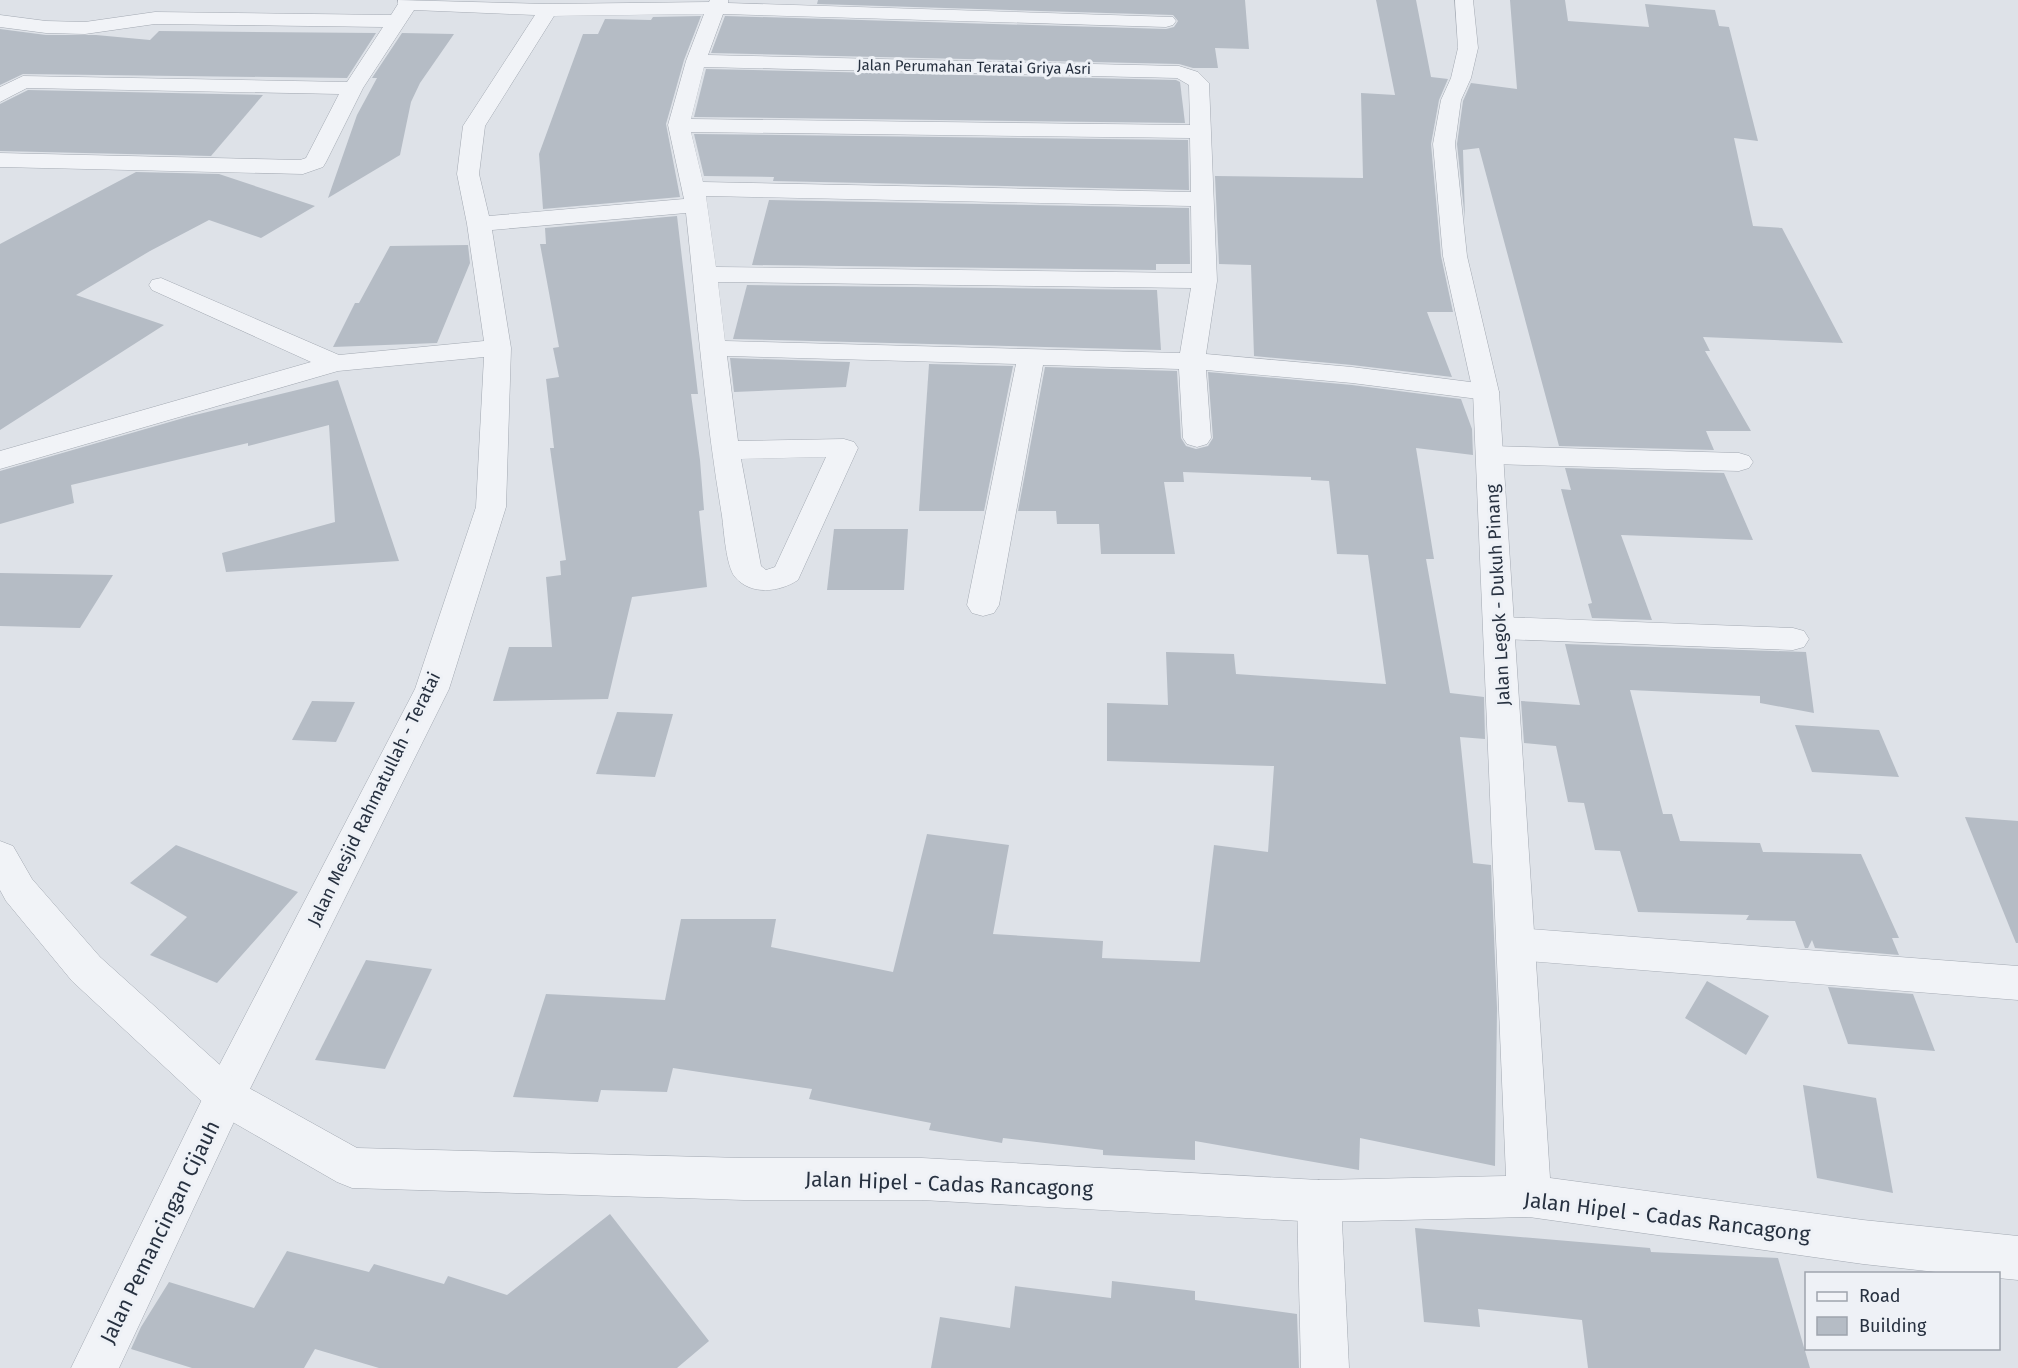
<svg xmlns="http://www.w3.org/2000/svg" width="2018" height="1368" viewBox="0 0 2018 1368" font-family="'Fira Sans',sans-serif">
<rect width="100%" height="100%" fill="#dee2e8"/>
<g fill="#b5bcc5">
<path d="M818 0H1245L1249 49 1215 48 1218 68H1193L1179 64 711 53 725 16 1166 29 1174 27 1178 21 1173 15 817 4Z"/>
<path d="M1376 0H1416L1431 77 1448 79 1439 100 1431 144 1441 256 1453 312H1427L1452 377 1352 365 1254 356 1251 265 1219 264 1215 176 1363 178 1361 93 1395 95Z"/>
<path d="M1510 0H1565L1568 21 1649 27 1645 4 1715 10 1719 26 1729 27 1758 141 1734 138 1753 226 1782 228 1843 343 1703 337 1710 351H1705L1751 431H1706L1714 450 1559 446 1479 148 1463 150 1465 220 1457 144 1463 101 1471 83 1517 89Z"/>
<path d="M701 16 684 60 666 124 680 197 543 209 539 154 583 34H598L605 19 651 20 653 17Z"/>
<path d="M0 29 46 35H96L150 40 159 31 376 33 347 78 23 74 0 85Z"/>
<path d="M402 33 454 34 420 83 411 102 400 155 328 198 357 115 377 78H372Z"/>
<path d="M706 69 1176 80 1180 82 1185 123 694 117Z"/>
<path d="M28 90 263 95 211 156 0 151V104Z"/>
<path d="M694 134 1188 140 1189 190 773 181 774 177 704 176Z"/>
<path d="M136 172 219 174 315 206 261 238 209 220 150 251 76 295 164 325 0 430V244Z"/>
<path d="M769 200 1189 208 1190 264H1156V270L752 265Z"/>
<path d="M677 216 698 394H691L700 460 704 510 699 511 707 587 632 597 608 699 493 701 509 647H552L546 577 561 575 560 561 566 560 550 448H554L546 379 559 377 553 348 559 347 540 244H546L545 228Z"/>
<path d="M468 245 470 263 437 343 333 347 355 303H359L390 246Z"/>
<path d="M747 285 1157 290 1161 350 733 339Z"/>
<path d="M730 358 850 362 846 387 734 392Z"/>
<path d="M929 364 1013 366 984 511H919Z"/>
<path d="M1045 367 1177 371 1181 438 1186 446 1196 449 1208 446 1213 438 1208 372 1352 385 1461 399 1472 429 1473 455 1416 448 1434 559H1426L1450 693 1484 697 1485 739 1460 737 1473 863 1491 865 1497 1008 1495 1166 1360 1138 1359 1170 1195 1141V1160L1103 1155V1150L1003 1138 1002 1143 929 1130 931 1123 809 1099 812 1089 673 1068 667 1092 601 1090 598 1102 513 1097 546 994 665 1000 681 919H776L771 947 893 972 927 834 1009 845 993 934 1103 941 1102 958 1200 962 1214 845 1268 852 1274 766 1107 761V703L1168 705 1166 652 1234 654 1236 674 1386 684 1368 555 1337 554 1329 481 1311 480V477L1183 472 1184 482H1164L1175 554H1101L1099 524H1057L1056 511H1018Z"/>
<path d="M338 380 399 561 226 572 222 553 335 522 329 425 248 446V443L71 485 74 503 0 524V471L187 417Z"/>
<path d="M1565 468 1724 473 1753 540 1621 535 1652 620 1592 618 1588 604 1592 603 1561 489 1571 490Z"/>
<path d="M834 529H908L904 590H827Z"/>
<path d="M0 573 113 575 80 628 0 626Z"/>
<path d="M1565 644 1806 652 1814 713 1760 703V696L1630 690 1663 814H1672L1680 841 1760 843 1763 852 1861 854 1899 938H1892L1899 955 1815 948 1812 940 1808 948H1805L1795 921 1746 920 1749 915 1638 912 1620 851 1595 850 1584 803 1568 802 1556 746 1524 743 1521 701 1580 705Z"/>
<path d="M312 701 355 702 336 742 292 740Z"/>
<path d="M617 712 673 714 655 777 596 774Z"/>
<path d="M1795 725 1879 730 1899 777 1812 772Z"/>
<path d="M1965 817 2018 821V943H2016Z"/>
<path d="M176 845 298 892 217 983 150 955 187 917 130 883Z"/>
<path d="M366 960 432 969 385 1069 315 1060Z"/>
<path d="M1707 981 1769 1016 1746 1055 1685 1018Z"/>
<path d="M1828 987 1913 994 1935 1051 1848 1044Z"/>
<path d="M1803 1085 1876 1098 1893 1193 1817 1178Z"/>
<path d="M610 1214 709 1341 677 1368H379L315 1349 304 1368H192L131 1349 141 1327 169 1282 254 1308 287 1251 369 1272 374 1264 444 1284 448 1276 507 1295Z"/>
<path d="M1415 1228 1650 1248 1651 1252 1778 1258 1810 1368H1588L1582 1320 1478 1309 1480 1327 1424 1322Z"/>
<path d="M1112 1281 1195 1291V1300L1297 1314 1299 1368H931L940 1317 1010 1328 1015 1286 1111 1298Z"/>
</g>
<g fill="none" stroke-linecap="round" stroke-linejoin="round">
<g stroke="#a3a9b2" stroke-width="1">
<g id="minor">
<path d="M398 0 548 4 709 2 710 0H728V3L1173 17 1176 21 1173 25 1166 27 723 14 708 55 1179 66 1198 72 1209 83 1217 281 1206 354 1352 367 1486 384 1496 386 1499 392 1496 398 1486 400 1352 383 1206 370 1211 438 1207 444 1197 447 1187 444 1183 438 1179 369 1043 365 999 605 994 613 983 616 972 613 967 605 1016 364 727 356 738 441 844 439 854 442 858 448 798 580C780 592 751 596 735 577 726 566 724 531 722 516 705 415 697 314 686 213L492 230 511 348 506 507 449 689 240 1109 119 1368H71L210 1083 415 689 476 507 484 357 338 371 0 469V451L311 362 152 290 149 285 152 280 161 278 339 355 484 341 467 224 457 174 463 126 535 15 414 10 363 88 326 162 323 167 303 174 0 167V153L300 160 306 158 339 94 27 88 0 102V87L23 76 347 82 383 27 155 24 85 34 46 33 0 27V15L46 21 85 22 155 12 391 15 398 4ZM704 14 686 61 668 125 684 199 489 216 479 174 485 126 554 16ZM704 67 1177 78 1189 85 1190 125 691 119ZM691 132 1190 138 1191 192 703 182ZM706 196 1191 206 1192 273 716 267ZM718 282 1191 288 1180 353 725 341ZM826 457 775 567 766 570 761 566 741 459Z"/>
<path d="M1491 446 1739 453 1749 456 1753 462 1749 468 1739 471 1491 464 1481 461 1477 455 1481 449Z"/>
<path d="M1501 617 1793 628 1804 631 1809 639 1804 647 1793 650 1501 639 1490 636 1485 628 1490 620Z"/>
<path d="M1516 928 2018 966V1000L1516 960 1502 956 1497 944 1502 932Z"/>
<path d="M1319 1180 1334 1186 1341 1201 1349 1368H1301L1297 1201 1304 1186Z"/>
</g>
</g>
<g stroke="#a3a9b2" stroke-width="1">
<path id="tertiary" d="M1455 0H1473L1478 48 1471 78 1461 100 1455 144 1467 256 1499 392 1550 1178 1863 1220 2018 1236V1280L1998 1278V1274H1954L1863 1264 1529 1217 1319 1222 922 1200H744L352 1188 337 1182 210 1109 72 981 6 901 0 890V841L13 846 32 879 100 957 240 1083 357 1148 744 1158H922L1319 1180 1506 1176 1473 392 1443 256 1433 144 1441 100 1451 78 1458 48Z"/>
</g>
<use href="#minor" fill="#f1f3f7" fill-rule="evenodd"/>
<use href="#tertiary" fill="#f1f3f7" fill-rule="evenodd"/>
</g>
<g text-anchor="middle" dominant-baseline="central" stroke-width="6" stroke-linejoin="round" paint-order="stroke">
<g font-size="15" fill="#273140" stroke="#eef1f6">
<text transform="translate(974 67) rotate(1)">Jalan Perumahan Teratai Griya Asri</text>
</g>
<g font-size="18" fill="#273140" stroke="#eef1f6">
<text transform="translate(1498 595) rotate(-93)">Jalan Legok - Dukuh Pinang</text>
<text transform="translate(374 799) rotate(-64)">Jalan Mesjid Rahmatullah - Teratai</text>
</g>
<g font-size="21" fill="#273140" stroke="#eef1f6">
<text transform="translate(949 1184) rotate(2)">Jalan Hipel - Cadas Rancagong</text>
<text transform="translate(1667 1217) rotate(7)">Jalan Hipel - Cadas Rancagong</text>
<text transform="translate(160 1232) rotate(-64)">Jalan Pemancingan Cijauh</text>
</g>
</g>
<rect x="1805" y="1272" width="195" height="78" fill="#eef1f6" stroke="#9ea4ad" stroke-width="1.5"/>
<rect x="1817" y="1292" width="30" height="9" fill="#f1f3f7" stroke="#9ea4ad" stroke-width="1.5"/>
<text x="1859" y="1302" font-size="18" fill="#273140">Road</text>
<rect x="1817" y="1317" width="30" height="18" fill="#b5bcc5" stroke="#9ea4ad" stroke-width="1.5"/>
<text x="1859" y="1332" font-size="18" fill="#273140">Building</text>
</svg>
